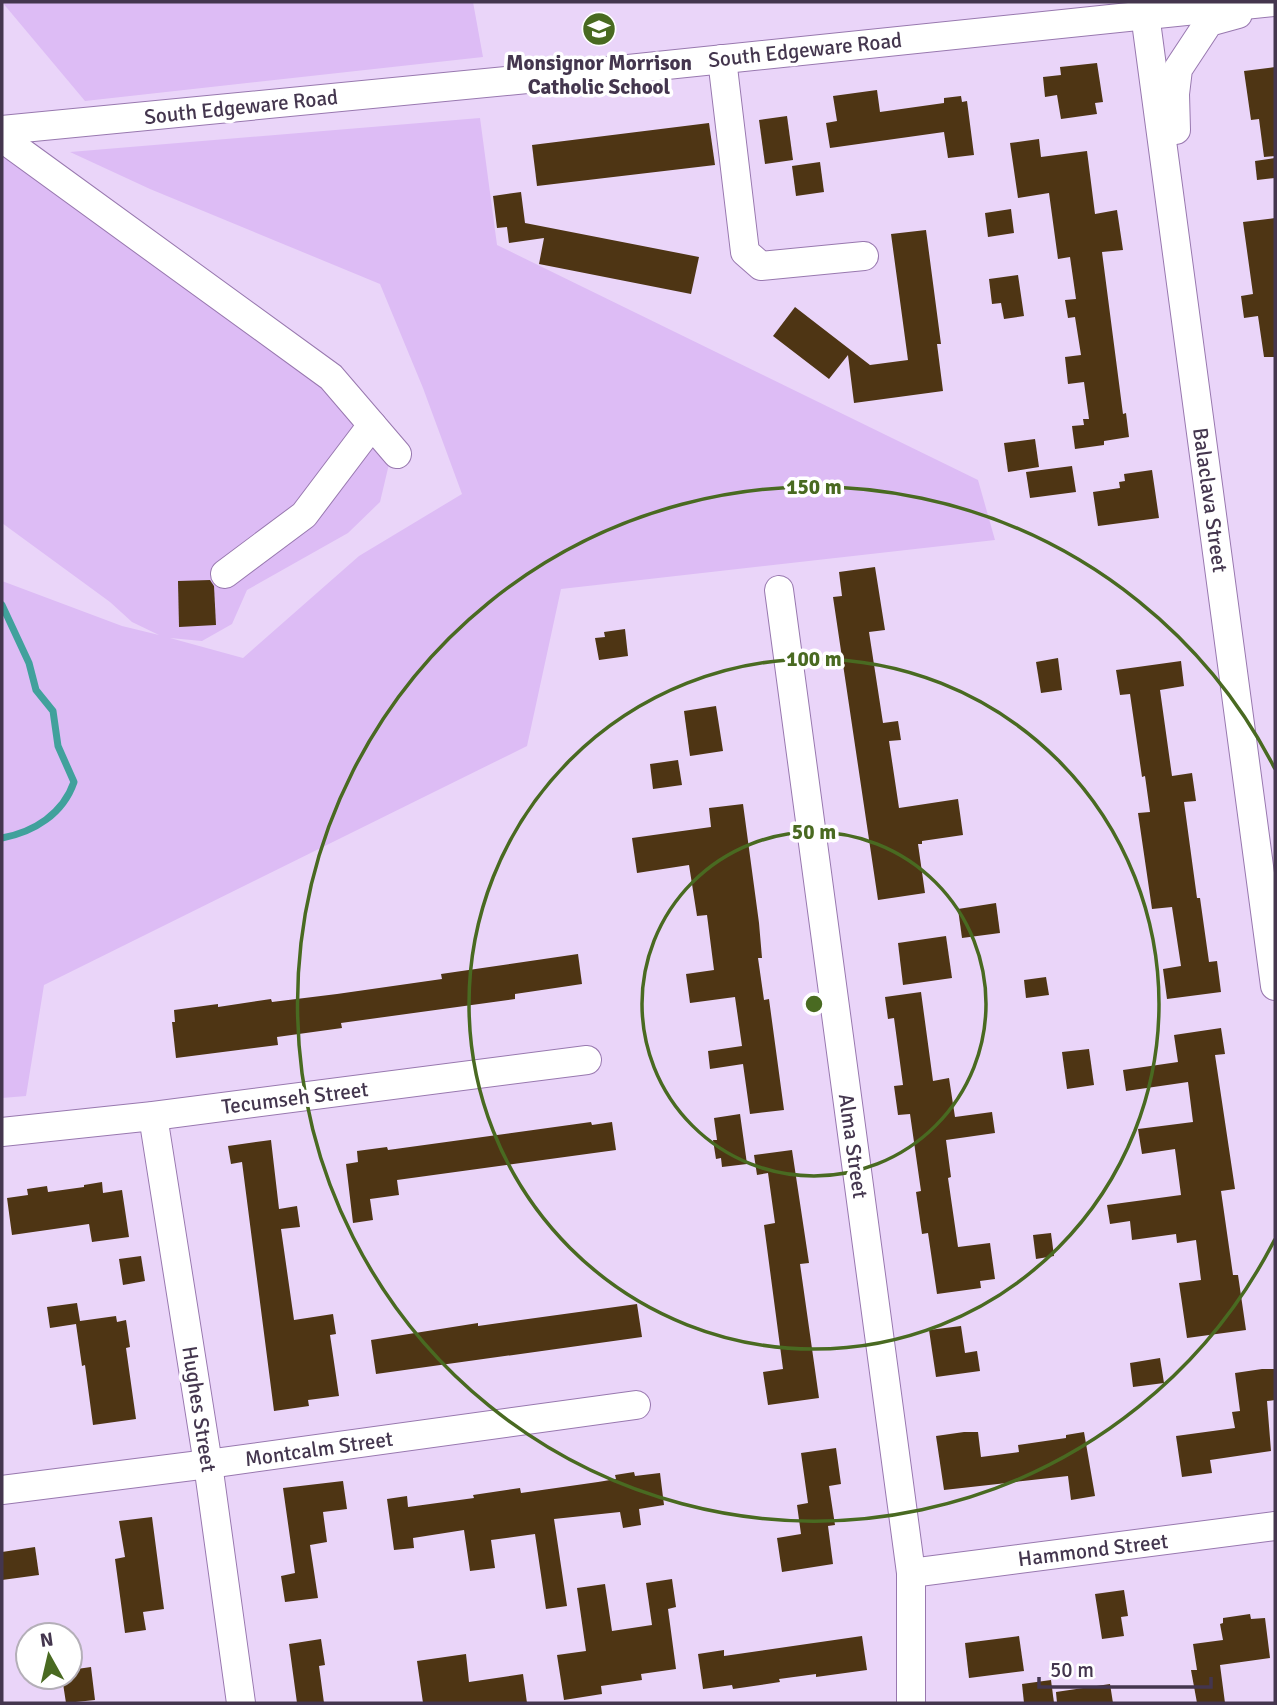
<svg xmlns="http://www.w3.org/2000/svg" width="1277" height="1705" viewBox="0 0 1277 1705" font-family="Signika,sans-serif">
<rect width="100%" height="100%" fill="#ead5f9"/>
<g fill="#ddbcf5">
<path d="M2 2H473L483 57 85 101Z"/>
<path d="M480 118 497 245 978 480 995 540 561 589 527 746 44 985 26 1096 2 1098V581L122 626 159 635 132 622 110 602 2 523V149L301 348 343 369 377 426 389 464 380 502 348 533 247 590 232 624 202 641 170 638 243 658 359 556 462 494 423 388 380 284 150 189 70 152Z"/>
</g>
<g fill="none" stroke-linecap="round" stroke-linejoin="round">
<path stroke="#41a19c" stroke-width="7" d="M2 605 29 663 36 690 53 711 58 746 74 782C63 814 34 832 2 838"/>
</g>
<g fill="#4e3514">
<path d="M1097 63 1103 102 1095 103 1097 114 1061 119 1057 95 1045 97 1043 77 1061 75 1060 67Z"/>
<path d="M1275 67V156L1264 157 1259 119 1251 120 1244 71Z"/>
<path d="M877 90 880 112 944 103V98L961 96 962 102 967 101 974 155 948 158 944 132 830 148 826 123 837 121 833 96Z"/>
<path d="M787 116 793 160 765 164 759 120Z"/>
<path d="M709 123 715 165 537 186 532 145Z"/>
<path d="M1039 139 1041 157 1087 151 1095 214 1117 210 1123 250 1102 252 1123 414 1126 413 1129 437 1104 441V445L1075 449 1072 426 1084 425 1083 419H1089L1084 382 1068 384 1065 357 1081 355 1075 317 1068 318 1065 300 1076 299 1070 257 1058 259 1049 193 1018 198 1010 143Z"/>
<path d="M1275 158V178L1257 180 1255 161Z"/>
<path d="M820 162 824 192 796 196 792 166Z"/>
<path d="M521 192 525 223 699 257 691 294 539 264 544 238 509 243 507 227 497 228 493 196Z"/>
<path d="M1011 209 1014 233 988 237 985 213Z"/>
<path d="M1275 218V357H1264L1258 316 1244 318 1241 296 1253 294 1243 222Z"/>
<path d="M926 230 941 344H937L943 391 854 403 848 355 829 379 773 336 795 307 870 365 908 360 891 234Z"/>
<path d="M1018 275 1024 316 1004 319 1001 303 992 304 989 279Z"/>
<path d="M1035 439 1039 467 1008 472 1004 443Z"/>
<path d="M1072 466 1076 492 1030 498 1026 472Z"/>
<path d="M1152 470 1159 518 1098 526 1093 492 1120 488 1119 482 1125 481 1124 474Z"/>
<path d="M875 567 885 630 869 632 883 723 898 721 901 740 889 741 899 808 958 799 963 835 922 841V844H918L925 893 878 900 833 597 842 596 839 572Z"/>
<path d="M210 580 214 586 216 625 179 627 178 581Z"/>
<path d="M625 629 628 656 599 660 595 638 605 637 604 632Z"/>
<path d="M1058 658 1062 690 1041 693 1036 662Z"/>
<path d="M1181 661 1184 686 1160 690 1172 776 1192 773 1196 801 1184 802 1197 898H1200L1209 962 1217 961 1221 992 1167 999 1163 969 1181 966 1172 907 1152 909 1138 813 1150 812 1145 776 1142 777 1130 694 1120 695 1116 670Z"/>
<path d="M716 706 723 751 690 756 684 711Z"/>
<path d="M678 760 682 785 653 789 650 764Z"/>
<path d="M743 804 759 923 762 958H758L764 1000 769 999 784 1110 750 1114 743 1064 710 1069 708 1051 742 1046 735 997 690 1003 686 974 714 970 707 915 697 916 689 865 637 873 632 838 711 827 709 808Z"/>
<path d="M996 903 1000 933 962 938 958 909Z"/>
<path d="M946 936 952 978 903 985 898 943Z"/>
<path d="M578 954 582 984 515 994V999L341 1023 342 1028 277 1037 278 1045 176 1058 172 1022H175L174 1010 218 1004V1007L271 999 272 1002 337 994 442 979 441 974Z"/>
<path d="M1046 977 1049 995 1026 998 1024 980Z"/>
<path d="M921 992 933 1081 949 1078 955 1117 992 1112 995 1133 946 1140 951 1177 948 1178 958 1247 990 1243 995 1279 980 1281 981 1288 937 1294 928 1233 922 1234 916 1192 921 1191 910 1114 898 1115 894 1086 903 1085 894 1018 888 1019 885 997Z"/>
<path d="M1221 1028 1225 1054 1215 1055 1235 1189 1221 1191 1233 1275H1238L1246 1330 1187 1338 1179 1283 1201 1280 1196 1240 1177 1243 1176 1234 1132 1240 1130 1221 1110 1224 1107 1205 1181 1195 1175 1149 1142 1154 1138 1129 1193 1122 1188 1082 1126 1091 1123 1070 1178 1062 1174 1035Z"/>
<path d="M1089 1049 1094 1085 1067 1089 1062 1052Z"/>
<path d="M740 1114 747 1164 722 1167 721 1158 716 1159 713 1140H717L714 1118Z"/>
<path d="M591 1122 592 1125 612 1122 616 1150 397 1180 399 1195 370 1199 373 1220 353 1223 346 1164 358 1162 357 1151 387 1147 388 1150Z"/>
<path d="M271 1140 279 1209 297 1206 300 1227 281 1229 294 1320 333 1314 336 1334 330 1335 339 1396 308 1400 309 1406 274 1411 242 1162 231 1164 228 1146Z"/>
<path d="M792 1150 809 1263 800 1264 819 1398 768 1405 763 1372 783 1369 764 1225 775 1223 768 1173 757 1175 754 1155Z"/>
<path d="M102 1182 103 1193 122 1190 129 1237 92 1242 89 1224 12 1235 7 1198 28 1195 27 1189 47 1186 48 1192 84 1187V1185Z"/>
<path d="M1051 1233 1054 1256 1036 1259 1033 1235Z"/>
<path d="M141 1256 145 1281 123 1285 119 1259Z"/>
<path d="M77 1303 80 1321 116 1316 117 1322 126 1320 130 1347 126 1348 136 1419 93 1425 85 1365 82 1366 76 1324 50 1328 47 1307Z"/>
<path d="M637 1304 642 1337 376 1374 371 1340 478 1323V1326Z"/>
<path d="M961 1326 965 1353 977 1351 980 1371 936 1377 929 1330Z"/>
<path d="M1160 1358 1164 1383 1133 1387 1130 1363Z"/>
<path d="M1262 1369H1275V1400L1267 1401 1271 1451 1210 1460 1212 1473 1182 1477 1176 1436 1235 1428 1232 1412 1240 1411 1235 1373Z"/>
<path d="M964 1432H978L981 1457 1019 1452 1018 1445 1066 1438V1435L1084 1432 1095 1496 1071 1500 1068 1476 944 1490 936 1436Z"/>
<path d="M836 1448 841 1484 829 1486 835 1525 828 1526 833 1564 782 1572 777 1538 801 1534 797 1505 808 1503 801 1453Z"/>
<path d="M634 1472 635 1476 660 1473 664 1505 639 1509 641 1525 623 1528 620 1512 554 1519 567 1606 546 1609 535 1534 491 1540 495 1568 470 1571 464 1530 413 1538 414 1548 394 1550 387 1499 407 1496 408 1507 474 1498 473 1495 520 1488 521 1493 598 1482 616 1479 615 1475Z"/>
<path d="M343 1481 347 1509 323 1512 327 1542 310 1545 318 1598 285 1602 281 1576 295 1573 283 1488Z"/>
<path d="M152 1517 164 1609 143 1612 146 1630 125 1633 115 1559 125 1557 119 1521Z"/>
<path d="M35 1547 39 1575 2 1580V1552Z"/>
<path d="M672 1579 676 1607 668 1609 676 1669 641 1674 642 1680 601 1686 602 1694 564 1700 557 1655 586 1651 577 1588 605 1584 612 1631 652 1625 646 1583Z"/>
<path d="M1124 1590 1128 1616 1121 1617 1124 1636 1102 1639 1095 1594Z"/>
<path d="M1250 1614 1251 1619 1265 1618 1270 1658 1220 1665 1225 1703H1197L1191 1670H1197L1193 1644 1223 1640 1220 1624 1223 1623V1618Z"/>
<path d="M862 1636 867 1670 816 1677V1674L779 1679 780 1682 733 1689 732 1685 703 1689 698 1654 724 1650V1656Z"/>
<path d="M1019 1636 1024 1671 969 1678 965 1643Z"/>
<path d="M321 1639 325 1665 319 1666 324 1703H297L289 1644Z"/>
<path d="M466 1654 469 1682 523 1674 527 1703H423L417 1661Z"/>
<path d="M91 1667 95 1700 66 1703 62 1677H70V1670Z"/>
<path d="M1051 1680 1054 1703H1024L1022 1684Z"/>
<path d="M1110 1684 1113 1703H1057L1056 1692Z"/>
</g>
<g fill="none" stroke-linecap="round" stroke-linejoin="round">
<g stroke="#9878af" stroke-width="30">
<g id="minor">
<path d="M1145 14 1275 986"/>
<path d="M722 59 745 252 761 266 864 256"/>
<path d="M2 130 609 71 1273 2"/>
<path d="M1176 130 1175 94 1178 69 1209 22 1238 14"/>
<path d="M2 138 331 377 397 454"/>
<path d="M225 574 304 515 372 425"/>
<path d="M779 590 911 1573V1703"/>
<path d="M153 1116 208 1464 241 1703"/>
<path d="M2 1132 153 1116 587 1060"/>
<path d="M2 1490 208 1464 636 1405"/>
<path d="M911 1573 1275 1526"/>
</g>
</g>
<use href="#minor" stroke="#fff" stroke-width="28"/>
</g>
<g fill="none" stroke="#496a21" stroke-width="3.5">
<circle cx="814" cy="1004" r="172"/>
<circle cx="814" cy="1004" r="345"/>
<path d="M1275 1239A517 517 0 1 1 1275 769"/>
</g>
<defs>
<g id="school-disc" transform="scale(1.75)"><circle r="9.5" fill="#496a21" stroke="#fff"/><path d="M0-5L7-2L0 1L-7-2ZM-4 1L0 2.5L4 1V4Q0 6-4 4Z" fill="#fff"/></g>
</defs>
<g fill-rule="evenodd">
<use href="#school-disc" x="599" y="29"/>
</g>
<g text-anchor="middle" dominant-baseline="central" stroke-width="7" stroke-linejoin="round" paint-order="stroke">
<g font-size="21" fill="#44364e" stroke="#fff">
<text transform="translate(805 50) rotate(-6)">South Edgeware Road</text>
<text transform="translate(241 107) rotate(-6)">South Edgeware Road</text>
<text transform="translate(1210 500) rotate(82)">Balaclava Street</text>
<text transform="translate(295 1098) rotate(-7)">Tecumseh Street</text>
<text transform="translate(853 1146) rotate(82)">Alma Street</text>
<text transform="translate(199 1409) rotate(81)">Hughes Street</text>
<text transform="translate(319 1449) rotate(-8)">Montcalm Street</text>
<text transform="translate(1093 1550) rotate(-7)">Hammond Street</text>
</g>
<g font-size="21" font-weight="bold" fill="#44364e" stroke="#fff">
<text x="599" y="63">Monsignor Morrison<tspan x="599" dy="24">Catholic School</tspan></text>
</g>
</g>
<circle cx="814" cy="1004" r="10" fill="#496a21" stroke="#fff" stroke-width="3.5"/>
<g font-size="21" text-anchor="middle" font-weight="bold" fill="#496a21" stroke="#fff" stroke-width="7" stroke-linejoin="round" paint-order="stroke">
<text x="814" y="494">150 m</text>
<text x="814" y="666">100 m</text>
<text x="814" y="839">50 m</text>
</g>
<rect width="1277" height="1705" fill="none" stroke="#44364e" stroke-width="7"/>
<g transform="translate(49 1656) rotate(352)"><circle r="33" fill="#ffffff" stroke="#b4afb8" stroke-width="2"/>
<path d="M0-5L12 26L0 18L-12 26Z" fill="#496a21"/>
<text y="-10" font-size="19" font-weight="bold" text-anchor="middle" fill="#44364e">N</text>
</g>
<path d="M1039 1677v10h172v-10" fill="none" stroke="#44364e" stroke-width="3.5"/>
<text x="1050" y="1677" font-size="21" fill="#44364e" stroke="#ffffff" stroke-width="5" paint-order="stroke">50 m</text>
</svg>
